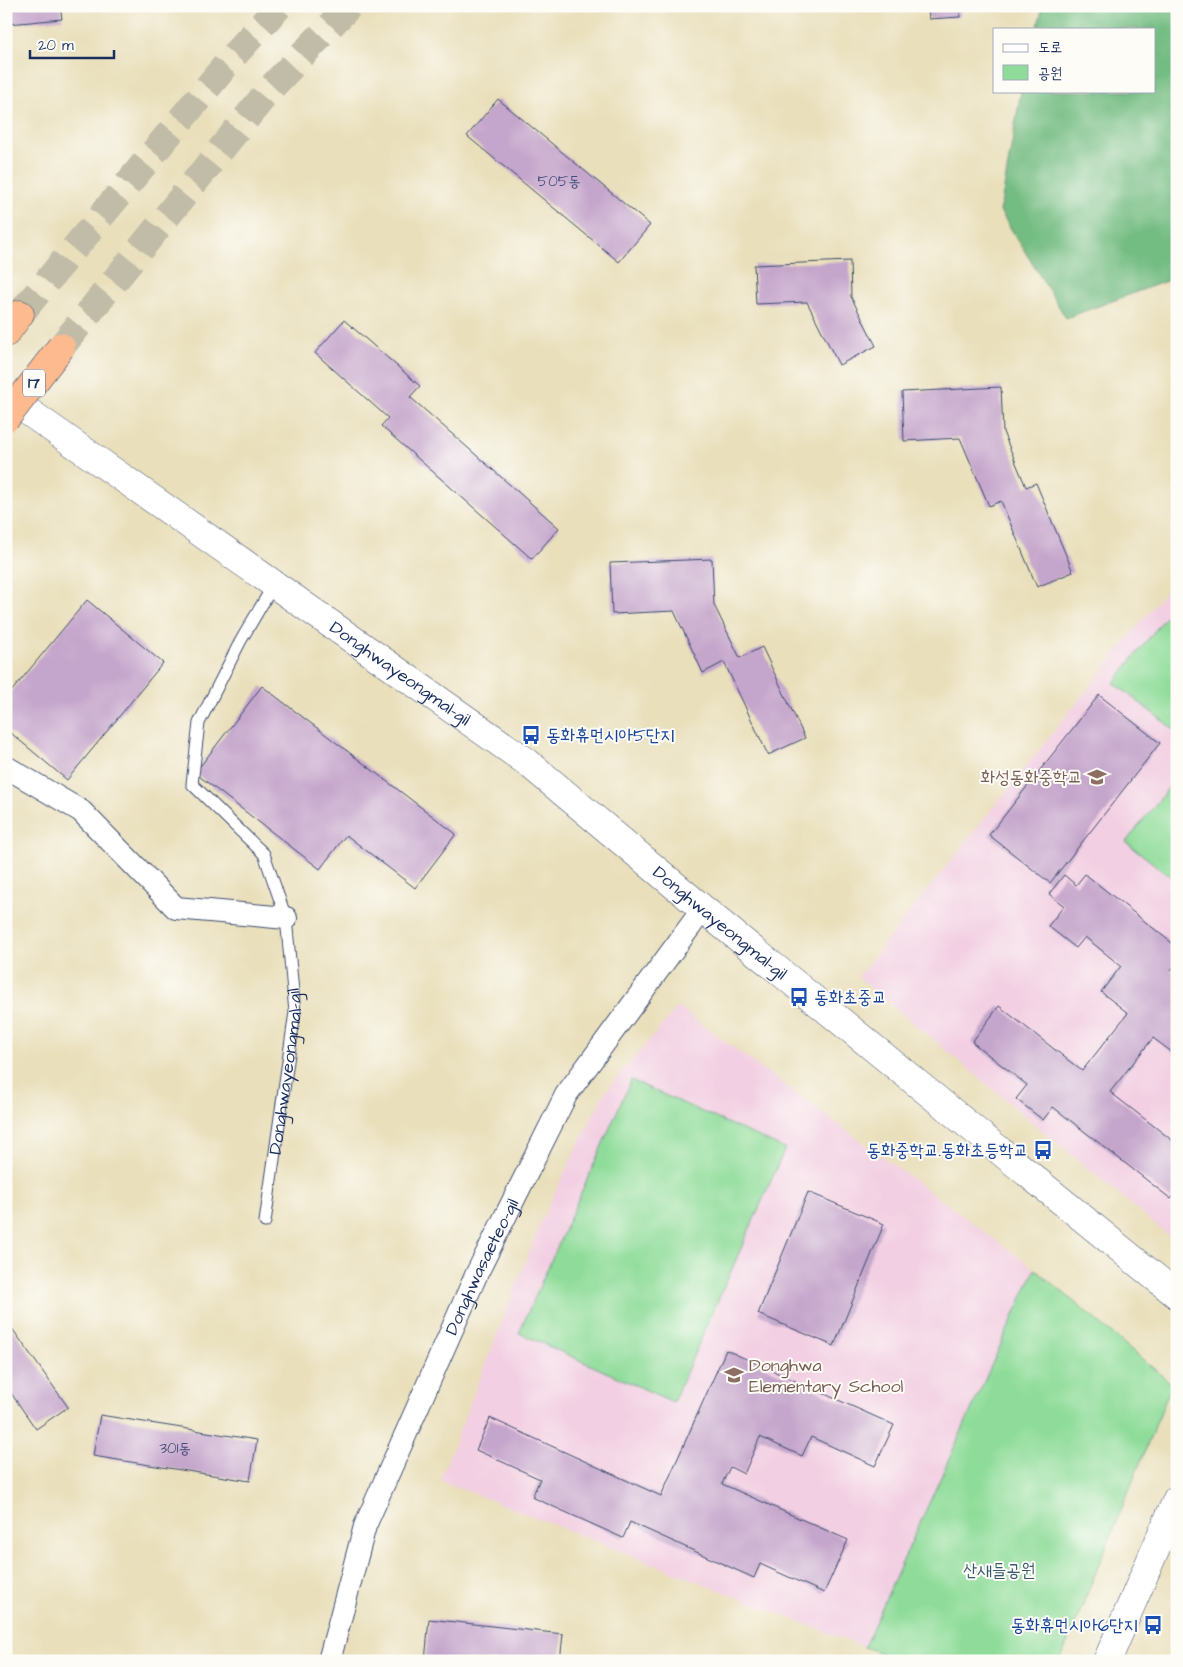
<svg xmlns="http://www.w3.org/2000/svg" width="1183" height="1667" viewBox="0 0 1183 1667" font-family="'Architects Daughter','Poor Story',sans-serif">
<rect width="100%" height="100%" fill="#fdfcf7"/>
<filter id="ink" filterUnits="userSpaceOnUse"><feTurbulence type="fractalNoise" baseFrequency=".02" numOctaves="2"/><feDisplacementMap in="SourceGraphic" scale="10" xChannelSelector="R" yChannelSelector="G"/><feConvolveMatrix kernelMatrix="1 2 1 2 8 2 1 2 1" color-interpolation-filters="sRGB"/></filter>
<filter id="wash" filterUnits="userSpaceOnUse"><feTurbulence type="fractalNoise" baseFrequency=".0096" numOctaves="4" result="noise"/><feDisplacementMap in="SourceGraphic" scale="20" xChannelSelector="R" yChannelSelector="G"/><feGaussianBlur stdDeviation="1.12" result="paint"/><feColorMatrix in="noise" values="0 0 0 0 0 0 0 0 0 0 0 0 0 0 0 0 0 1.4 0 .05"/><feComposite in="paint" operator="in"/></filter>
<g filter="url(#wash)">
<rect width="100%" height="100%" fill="#e9dfbb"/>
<g fill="#f2cfe2">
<path d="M1177 577V1243L858 977Z"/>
<path d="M678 1007 1035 1269 864 1647 440 1480 542 1219 604 1093Z"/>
</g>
<g fill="#8fdc9a" stroke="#55867c">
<path d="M1166 616 1177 624V732L1114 683Z"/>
<path d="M1177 777V882L1126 842Z"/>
<path d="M631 1080 785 1149 673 1402 519 1333Z"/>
<path d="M1035 1269 1172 1384 1060 1661H903L864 1647Z"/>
</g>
<path fill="#73bc82" stroke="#477670" d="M1043 6H1177V277L1066 318 1000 211 1021 91H1154V29H1037Z"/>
<g id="blocks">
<g fill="#c4a5cb">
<path d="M7 6H60L62 19 9 24Z"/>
<path d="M928 6H960V17L929 19Z"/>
<path d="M498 99 650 225 619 262 467 136Z"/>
<path d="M850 261 851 297 876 346 839 365 807 302 756 304 754 265Z"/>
<path d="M344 320 420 386 410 397 559 528 532 559 381 426 388 418 315 353Z"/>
<path d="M1001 387 1003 432 1026 487 1036 483 1073 572 1037 587 1001 501 989 506 960 438 904 441 902 392Z"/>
<path d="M712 559 714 605 740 658 762 647 805 738 768 755 724 662 703 673 674 611 612 614 610 563Z"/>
<path d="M87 600 163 663 67 780 6 729V698Z"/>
<path d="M262 686 456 834 415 888 346 835 320 869 195 773Z"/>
<path d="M1099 695 1160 743 1050 883 989 835Z"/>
<path d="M1085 874 1177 947V963L1171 970 1177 975V1056L1153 1038 1110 1092 1177 1144V1191L1171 1199 1053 1107 1043 1120 1016 1099 1027 1085 972 1042 999 1006 1082 1071 1128 1013 1101 992 1121 966 1085 937 1076 948 1048 926 1064 906 1049 894 1064 875 1076 885Z"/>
<path d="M808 1192 884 1224 834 1346 758 1314Z"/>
<path d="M6 1320 68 1407 36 1429 6 1386Z"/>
<path d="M726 1350 894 1425 875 1466 811 1437 802 1456 760 1437 744 1474 730 1467 722 1484 848 1540 824 1593 760 1564 754 1578 630 1522 623 1538 532 1497 540 1479 476 1450 490 1418 661 1496Z"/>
<path d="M100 1415 257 1440 250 1481 93 1456Z"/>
<path d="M429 1619 563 1634 560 1661H425Z"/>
</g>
</g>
</g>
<g filter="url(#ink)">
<use href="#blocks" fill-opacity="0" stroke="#3a496c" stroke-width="1"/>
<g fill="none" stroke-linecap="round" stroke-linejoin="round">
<g stroke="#c0bca8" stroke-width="28" stroke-dasharray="28 14" stroke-linecap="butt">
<path d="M20 314 236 53 279 6"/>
<path d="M61 347 269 90 349 6"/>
</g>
<g stroke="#3a496c" stroke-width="13">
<g id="service">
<path id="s1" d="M265 1222 295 1012 286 918 264 854 192 784 199 723 240 642 274 584"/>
</g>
</g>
<g stroke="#3a496c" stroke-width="24">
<g id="minor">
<path d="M6 767 81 811 176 908 286 918"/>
<path id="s2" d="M329 1661 365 1526 477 1273 566 1095 703 909"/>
</g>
</g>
<g stroke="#3a496c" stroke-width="29">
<g id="tertiary">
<path id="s3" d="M6 396 527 762 703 909 1177 1295"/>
<path d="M1107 1661 1177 1499"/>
</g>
</g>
<g stroke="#3a496c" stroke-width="29">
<path id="motorway" d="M6 333 20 314"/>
</g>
<use href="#service" stroke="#fff" stroke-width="11"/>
<use href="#minor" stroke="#fff" stroke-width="22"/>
<use href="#tertiary" stroke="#fff" stroke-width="28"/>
<use href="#motorway" stroke="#fcba8e" stroke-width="28"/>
<g stroke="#3a496c" stroke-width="29" stroke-linecap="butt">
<path id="motorway-bridge" d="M6 418 61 347"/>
</g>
<use href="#motorway-bridge" stroke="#fcba8e" stroke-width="28"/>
</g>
</g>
<defs>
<g id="bus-bare" transform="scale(1.5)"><path d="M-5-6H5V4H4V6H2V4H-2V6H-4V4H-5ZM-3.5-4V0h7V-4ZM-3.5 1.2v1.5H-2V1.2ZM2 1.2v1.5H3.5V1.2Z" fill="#1a4fb4" stroke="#fdfcf7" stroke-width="2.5" paint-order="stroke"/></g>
<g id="school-bare" transform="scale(1.5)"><path d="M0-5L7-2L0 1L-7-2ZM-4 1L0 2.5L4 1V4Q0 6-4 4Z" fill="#8d6e63" stroke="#fdfcf7" stroke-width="2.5" paint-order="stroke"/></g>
</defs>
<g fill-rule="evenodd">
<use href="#bus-bare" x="531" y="735"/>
<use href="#school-bare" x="1097" y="777"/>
<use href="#bus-bare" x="799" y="997"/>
<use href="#bus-bare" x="1043" y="1150"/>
<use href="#school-bare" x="734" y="1375"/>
<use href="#bus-bare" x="1153" y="1625"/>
</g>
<g text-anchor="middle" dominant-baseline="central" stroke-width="4" stroke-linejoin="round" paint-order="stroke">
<g font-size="15" fill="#454c79">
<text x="559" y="181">505동</text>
<text x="175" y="1448">301동</text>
</g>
<rect fill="#fdfcf7" stroke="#5f6c8c" stroke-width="1" x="23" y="369.5" width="22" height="27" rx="4"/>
<g font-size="16" font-weight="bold" fill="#1b2f5e">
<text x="34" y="383">17</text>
</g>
<g font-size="18" fill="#1b2f5e" stroke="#fdfcf7">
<text stroke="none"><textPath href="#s3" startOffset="482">Donghwayeongmal-gil</textPath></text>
<text stroke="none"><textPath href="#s3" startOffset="888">Donghwayeongmal-gil</textPath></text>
<text stroke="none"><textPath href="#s1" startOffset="152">Donghwayeongmal-gil</textPath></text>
<text stroke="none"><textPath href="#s2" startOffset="424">Donghwasaeteo-gil</textPath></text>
</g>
<g font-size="18" fill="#164399" stroke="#fdfcf7" text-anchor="start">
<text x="546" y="735">동화휴먼시아5단지</text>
<text x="814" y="997">동화초중교</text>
<text x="1028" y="1150" text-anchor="end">동화중학교.동화초등학교</text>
<text x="1138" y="1625" text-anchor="end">동화휴먼시아6단지</text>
</g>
<g font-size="18" fill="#785e54" stroke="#fdfcf7" text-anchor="end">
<text x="1082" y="777">화성동화중학교</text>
<text x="749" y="1365" text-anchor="start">Donghwa<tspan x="749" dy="21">Elementary School</tspan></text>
</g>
<g font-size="18" fill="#385a6d" stroke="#fdfcf7">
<text x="999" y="1570">산새들공원</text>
</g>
</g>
<rect width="1183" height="1667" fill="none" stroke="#fdfcf7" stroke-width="25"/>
<rect x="993" y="28" width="162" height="65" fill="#fdfcf7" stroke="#a3aaba"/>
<rect x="1003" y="44" width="25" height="8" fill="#ffffff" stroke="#a3aaba"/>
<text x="1038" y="52" font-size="15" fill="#1b2f5e">도로</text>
<rect x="1003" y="65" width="25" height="15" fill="#8fdc9a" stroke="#a3aaba"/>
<text x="1038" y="78" font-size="15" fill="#1b2f5e">공원</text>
<path d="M30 50v8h84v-8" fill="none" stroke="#1b2f5e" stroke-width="2.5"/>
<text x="38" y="50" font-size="15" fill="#1b2f5e" stroke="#fdfcf7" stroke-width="4" paint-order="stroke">20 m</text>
</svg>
